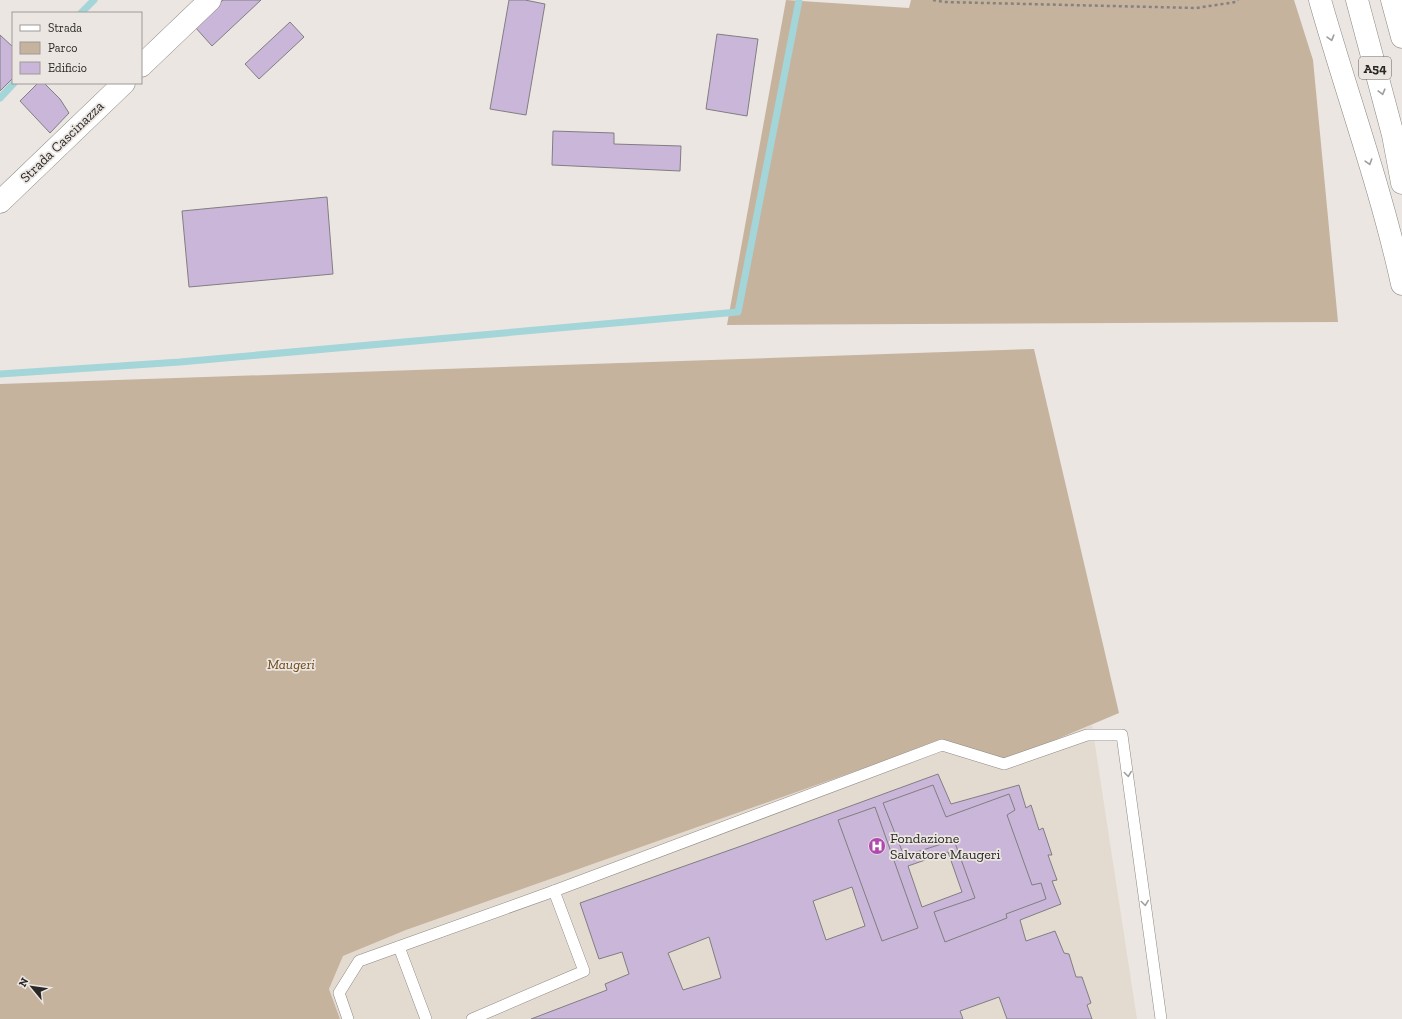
<svg xmlns="http://www.w3.org/2000/svg" width="1402" height="1019" viewBox="0 0 1402 1019" font-family="'Zilla Slab',serif">
<rect width="100%" height="100%" fill="#ebe6e2"/>
<path fill="#e4dbd0" d="M1092 725 1137 1019H340L329 989 343 956 406 930 941 741 1003 762Z"/>
<g fill="#c6b39e">
<path d="M786 0 909 8 911 0H1294L1313 60 1338 322 727 325Z"/>
<path d="M1034 349 1119 713 1003 762 941 741 406 930 343 956 329 989 340 1019H0V384Z"/>
</g>
<g fill="none" stroke-linecap="round" stroke-linejoin="round">
<g stroke="#a3d5d9" stroke-width="7">
<path d="M81 13 94 0"/>
<path d="M0 98 14 83"/>
<path d="M0 374 180 362 738 312 799 0"/>
</g>
</g>
<g fill="#cab6d8" stroke="#807e82" fill-rule="evenodd">
<path d="M223 0H261L212 46 195 27Z"/>
<path d="M509 0H525L545 4 526 115 490 109Z"/>
<path d="M290 22 304 37 259 79 245 64Z"/>
<path d="M717 34 758 39 747 116 706 109Z"/>
<path d="M0 35 13 47V78L0 91Z"/>
<path d="M38 83H44L60 99 69 113 50 133 20 101Z"/>
<path d="M553 131 614 133V144L681 146 680 171 552 165Z"/>
<path d="M327 197 333 274 189 287 182 211Z"/>
<path d="M938 774 951 804 1019 785 1026 808 1031 805 1039 830 1043 828 1052 855H1048L1057 880 1052 881 1061 904 1020 920 1026 941 1055 931 1064 953 1069 954 1076 977H1082L1091 1003 1087 1005 1092 1019H1007L999 997 960 1011 963 1019H531L607 990 605 984 629 974 622 952 599 959 580 903 744 845ZM948 852 962 892 922 907 908 866ZM852 887 865 926 826 940 813 901ZM709 937 721 978 683 990 668 953Z"/>
<path d="M933 785 946 817 1009 794 1015 810 1007 815 1032 885 1041 883 1046 899 1006 914 1007 918 945 942 934 912 975 898 954 840 904 856 883 803Z"/>
<path d="M875 807 918 928 882 941 838 820Z"/>
</g>
<g fill="none" stroke-linecap="round" stroke-linejoin="round">
<g stroke="#8c8884" stroke-width="12">
<g id="service">
<path d="M399 947 426 1019"/>
<path d="M348 1019 339 993 359 961 554 891 942 745 1004 764 1087 735H1122L1161 1019"/>
<path d="M472 1019 584 971 554 891"/>
</g>
</g>
<g stroke="#8c8884" stroke-width="23">
<g id="minor">
<path d="M141 66 210 0"/>
<path d="M0 202 124 83"/>
</g>
</g>
<g stroke="#8c8884" stroke-width="23">
<g id="motorway">
<path d="M1320 0C1347 95 1381 188 1402 284"/>
<path d="M1357 0 1393 135 1402 183"/>
<path d="M1392 0 1402 37"/>
</g>
</g>
<path stroke="#84817e" stroke-width="2.5" stroke-dasharray="3 3" stroke-linecap="butt" d="M933 0 944 2 1196 8 1236 2 1238 0"/>
<use href="#service" stroke="#fff" stroke-width="11"/>
<use href="#minor" stroke="#fff" stroke-width="22"/>
<use href="#motorway" stroke="#fff" stroke-width="22"/>
</g>
<defs><path id="oneway-chevron" d="M-2-3.5L2.5 0L-2 3.5" fill="none" stroke-width="1.6" stroke-linecap="round" stroke-linejoin="round"/></defs>
<g stroke="#9f9e9d">
<use href="#oneway-chevron" transform="translate(1331 38) rotate(74)"/>
<use href="#oneway-chevron" transform="translate(1382 92) rotate(75)"/>
<use href="#oneway-chevron" transform="translate(1369 162) rotate(73)"/>
<use href="#oneway-chevron" transform="translate(1128 774) rotate(82)"/>
<use href="#oneway-chevron" transform="translate(1145 903) rotate(82)"/>
</g>
<defs>
<g id="hospital-disc" transform="scale(0.9)"><circle r="9.5" fill="#af49ae" stroke="#ebe6e2"/><path d="M-5-5h3v3.5h4V-5h3V5h-3V1.5h-4V5h-3Z" fill="#fff"/></g>
</defs>
<g fill-rule="evenodd">
<use href="#hospital-disc" x="877" y="846"/>
</g>
<g text-anchor="middle" dominant-baseline="central" stroke-width="3.5" stroke-linejoin="round" paint-order="stroke">
<rect fill="#ebe6e2" stroke="#64615e" stroke-width="1" x="1359" y="57" width="32" height="22" rx="3"/>
<g font-size="13" font-weight="bold" fill="#2a2826">
<text x="1375" y="68">A54</text>
</g>
<g font-size="14" fill="#2a2826" stroke="#ebe6e2">
<text transform="translate(62 142) rotate(-44)">Strada Cascinazza</text>
</g>
<g font-size="14" font-style="italic" fill="#6e4815" stroke="#ebe6e2">
<text x="291" y="664">Maugeri</text>
</g>
<g font-size="14" fill="#2a2826" stroke="#ebe6e2" text-anchor="start">
<text x="890" y="838">Fondazione<tspan x="890" dy="16">Salvatore Maugeri</tspan></text>
</g>
</g>
<rect x="12" y="12" width="130" height="72" fill="#ebe6e2" stroke="#9e9a97"/>
<rect x="20" y="25" width="20" height="6" fill="#ffffff" stroke="#9e9a97"/>
<text x="48" y="32" font-size="12" fill="#2a2826">Strada</text>
<rect x="20" y="42" width="20" height="12" fill="#c6b39e" stroke="#9e9a97"/>
<text x="48" y="52" font-size="12" fill="#2a2826">Parco</text>
<rect x="20" y="62" width="20" height="12" fill="#cab6d8" stroke="#9e9a97"/>
<text x="48" y="72" font-size="12" fill="#2a2826">Edificio</text>
<g transform="translate(32 987) rotate(299)" stroke="#ebe6e2" stroke-width="3" paint-order="stroke">
<path d="M0-3L7 15L0 10L-7 15Z" fill="#2a2826"/>
<text y="-6" font-size="11" font-weight="bold" text-anchor="middle" fill="#2a2826">N</text>
</g>
</svg>
